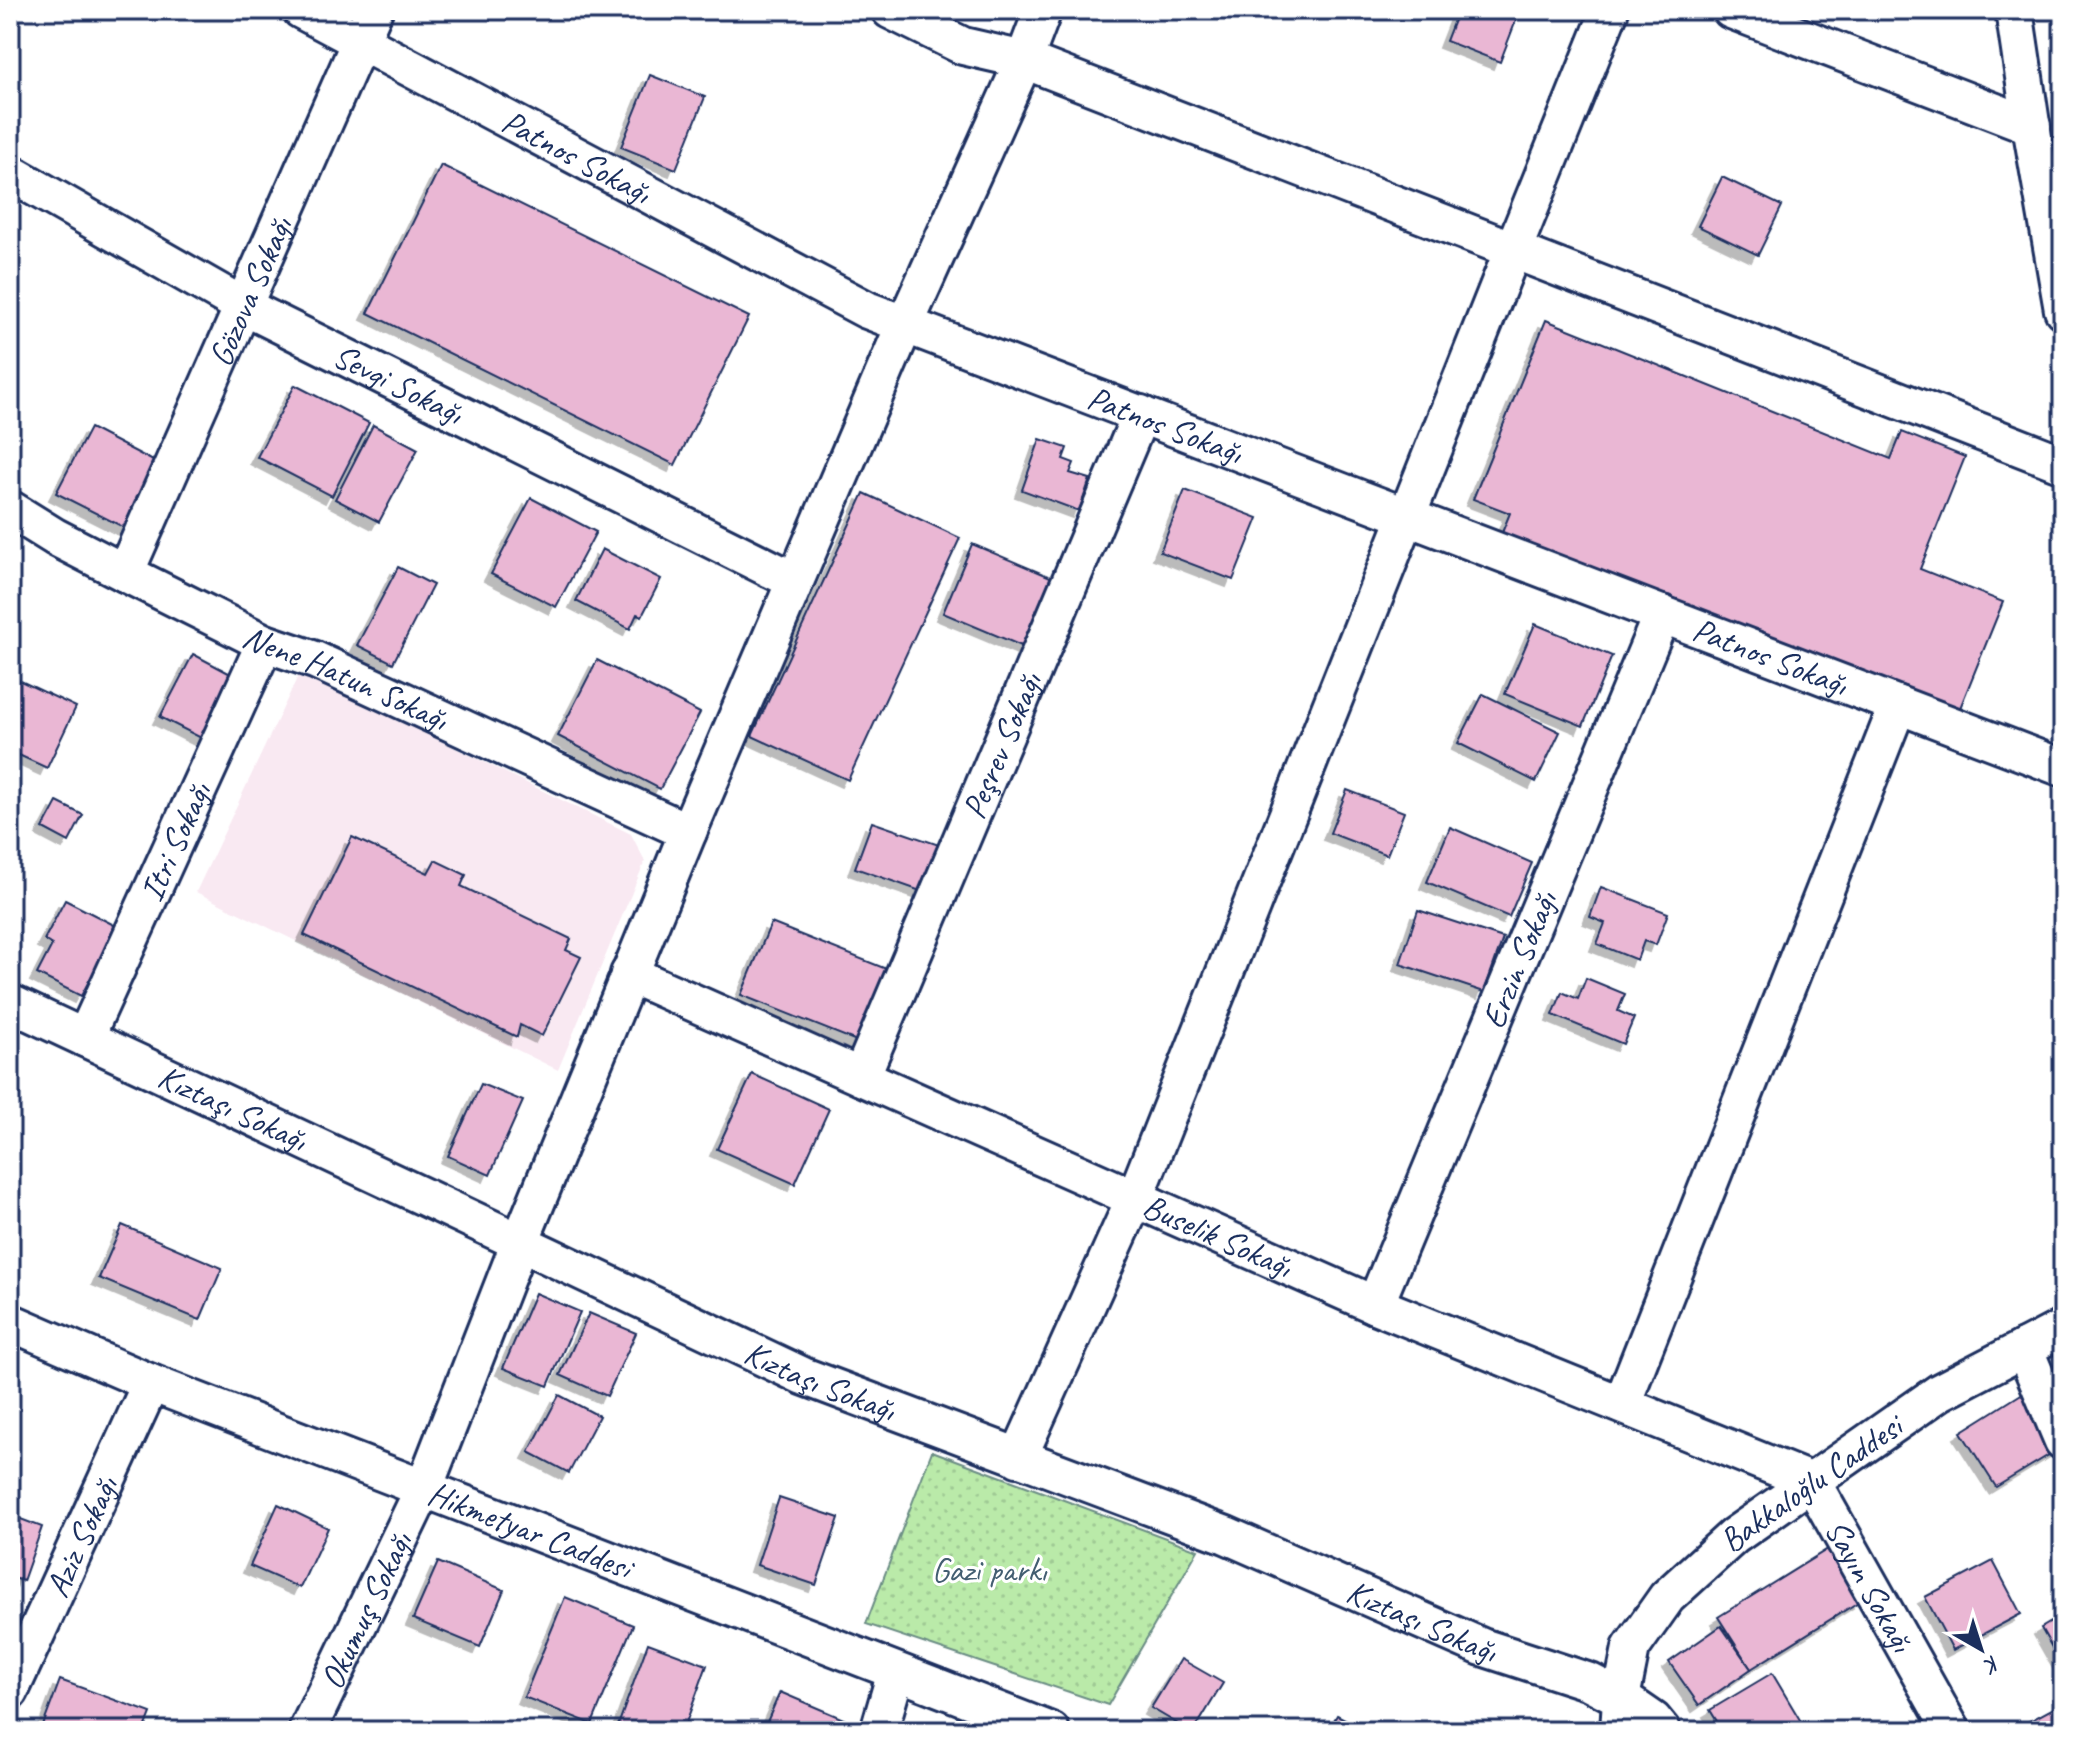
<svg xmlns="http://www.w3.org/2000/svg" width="2073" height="1741" viewBox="0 0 2073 1741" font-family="Caveat,sans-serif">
<defs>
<pattern id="park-dots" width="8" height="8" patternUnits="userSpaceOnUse" patternTransform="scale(2)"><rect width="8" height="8" fill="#baeaa9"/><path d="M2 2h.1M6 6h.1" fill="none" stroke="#9fc994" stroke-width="1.8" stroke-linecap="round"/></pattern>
<filter id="shadow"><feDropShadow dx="-7" dy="7" stdDeviation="0" flood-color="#0004"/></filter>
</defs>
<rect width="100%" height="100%" fill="#fff"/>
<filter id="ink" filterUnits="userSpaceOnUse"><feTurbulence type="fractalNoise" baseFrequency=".0125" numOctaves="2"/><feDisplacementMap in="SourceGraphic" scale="16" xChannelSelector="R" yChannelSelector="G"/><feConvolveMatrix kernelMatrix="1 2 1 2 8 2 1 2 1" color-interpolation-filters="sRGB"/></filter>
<g filter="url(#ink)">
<path fill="#f9e9f2" d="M300 672 631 834 645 861 558 1070 196 892Z"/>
<path fill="url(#park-dots)" stroke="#6a8c84" stroke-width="2" d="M932 1451 1198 1550 1108 1705 866 1624Z"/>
<g fill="#eab7d4" stroke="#1b2f5e" stroke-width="2" filter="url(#shadow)">
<path d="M1458 10H1520L1500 62 1446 41Z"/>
<path d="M650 75 705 97 676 169 621 147Z"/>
<path d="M441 165 749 317 675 465 368 313Z"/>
<path d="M1722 177 1782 206 1758 255 1698 226Z"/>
<path d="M1546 320 1891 459 1902 432 1965 457 1920 569 2003 602 1956 718 1501 535 1510 513 1473 499Z"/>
<path d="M295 385 369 423 332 496 257 457Z"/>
<path d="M373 425 418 449 379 522 335 499Z"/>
<path d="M90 428 161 465 127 529 56 493Z"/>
<path d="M1040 439 1067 448 1063 459 1074 463 1070 473 1090 479 1079 511 1022 490Z"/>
<path d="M1185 490 1258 518 1233 580 1160 552Z"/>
<path d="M864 493 960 538 848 780 752 736Z"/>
<path d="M531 498 596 532 556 607 491 574Z"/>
<path d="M972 544 1060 581 1031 650 943 613Z"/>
<path d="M602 549 661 579 642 616 637 614 630 629 576 601Z"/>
<path d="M398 567 433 585 393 663 357 645Z"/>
<path d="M1535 624 1612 656 1583 726 1505 694Z"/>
<path d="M193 654 240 679 207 741 160 717Z"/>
<path d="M597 660 700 713 660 789 558 736Z"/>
<path d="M10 676 76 707 47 768 10 751Z"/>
<path d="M1483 694 1560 732 1536 782 1458 743Z"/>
<path d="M1347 790 1404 812 1387 855 1330 833Z"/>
<path d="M57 802 83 815 69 842 43 828Z"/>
<path d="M872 822 945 847 929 894 855 868Z"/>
<path d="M1450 827 1532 863 1509 917 1427 882Z"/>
<path d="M352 837 428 873 435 860 466 875 461 886 571 939 566 950 581 957 542 1036 520 1025 517 1037 304 935Z"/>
<path d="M1601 887 1668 913 1656 945 1644 941 1637 960 1597 944 1605 923 1590 917Z"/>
<path d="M65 900 118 927 81 996 37 974 52 945 44 940Z"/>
<path d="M1418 910 1503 938 1484 992 1400 964Z"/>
<path d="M771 923 889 970 859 1042 741 995Z"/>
<path d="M1586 978 1625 994 1618 1011 1634 1018 1623 1044 1553 1015 1562 992 1578 999Z"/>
<path d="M752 1074 829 1109 795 1184 717 1149Z"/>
<path d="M481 1084 523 1101 490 1175 448 1156Z"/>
<path d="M122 1225 222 1268 200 1320 99 1278Z"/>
<path d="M535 1293 580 1312 548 1386 503 1368Z"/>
<path d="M589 1313 636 1333 607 1396 560 1375Z"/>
<path d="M2026 1391 2062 1447 1996 1487 1961 1432Z"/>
<path d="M559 1395 599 1416 569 1473 529 1452Z"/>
<path d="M779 1498 839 1518 816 1585 757 1565Z"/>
<path d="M278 1504 328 1528 300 1588 250 1566Z"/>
<path d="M10 1515 42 1527 23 1581 10 1577Z"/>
<path d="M1828 1549 1860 1601 1751 1669 1718 1617Z"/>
<path d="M1993 1561 2021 1614 1953 1650 1925 1597Z"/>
<path d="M438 1562 504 1590 480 1647 413 1619Z"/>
<path d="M565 1597 633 1625 592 1724 524 1697Z"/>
<path d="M2063 1615V1667L2041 1628Z"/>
<path d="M1721 1626 1751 1669 1699 1705 1669 1662Z"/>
<path d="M648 1643 707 1665 683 1731H616Z"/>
<path d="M1181 1659 1223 1683 1194 1731H1190L1151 1708Z"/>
<path d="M1772 1673 1806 1730 1723 1731 1710 1710Z"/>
<path d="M60 1680 151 1713 144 1731H41Z"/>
<path d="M780 1692 860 1726 858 1731H763Z"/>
<path d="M2061 1704 2063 1707V1731H2011Z"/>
<path d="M1337 1715 1368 1731H1328Z"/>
</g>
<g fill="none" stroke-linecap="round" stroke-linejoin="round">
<g stroke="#1b2f5e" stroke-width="42">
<g id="minor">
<path id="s1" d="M301 10 867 310 2063 768"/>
<path d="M890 10 963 46 1024 60 1513 250 1135 1198 1018 1458"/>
<path d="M1610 10 1513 250 2063 464"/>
<path d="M1731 10 2032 126"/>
<path d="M2014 10 2033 137 2063 310"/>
<path id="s2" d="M10 173 243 306 795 581"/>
<path id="s3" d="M10 509 55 537 125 573 265 643 315 660 688 832"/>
<path id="s4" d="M125 573 374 10"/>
<path id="s5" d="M629 974 1375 1305 1812 1482 1952 1731"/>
<path id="s6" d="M10 1003 437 1203 803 1376 1226 1535 1482 1647 1590 1682 1621 1698 1619 1731"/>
<path id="s7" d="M85 1038 265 643"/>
<path id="s8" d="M861 1077 1141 414"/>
<path id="s9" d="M1375 1305 1662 614"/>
<path id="s10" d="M10 1322 151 1383 1051 1731"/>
<path d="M2024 1348 2063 1441"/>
<path d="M1622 1404 1898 705"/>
<path id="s11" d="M10 1691 151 1383"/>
<path id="s12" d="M307 1731 424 1488 520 1242 688 832 905 324 1024 60 1043 10"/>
<path d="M879 1731 896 1672"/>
<path id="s13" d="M1662 1731 1653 1720 1621 1698 1631 1648 1667 1597 1734 1536 1940 1392 2063 1328"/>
</g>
</g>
<use href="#minor" stroke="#fff" stroke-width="36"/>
</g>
</g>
<g text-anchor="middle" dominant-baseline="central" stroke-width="6" stroke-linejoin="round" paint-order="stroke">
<g font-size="34" fill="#1b2f5e" stroke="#fff">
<text stroke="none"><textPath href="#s1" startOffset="312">Patnos Sokağı</textPath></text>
<text stroke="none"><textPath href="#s4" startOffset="308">Gözova Sokağı</textPath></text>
<text stroke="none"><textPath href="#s2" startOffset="442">Sevgi Sokağı</textPath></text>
<text stroke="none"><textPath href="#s1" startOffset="960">Patnos Sokağı</textPath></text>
<text stroke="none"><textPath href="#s1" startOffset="1608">Patnos Sokağı</textPath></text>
<text stroke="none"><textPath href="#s3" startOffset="376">Nene Hatun Sokağı</textPath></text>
<text stroke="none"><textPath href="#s8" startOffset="360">Peşrev Sokağı</textPath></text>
<text stroke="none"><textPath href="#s7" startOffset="216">Itri Sokağı</textPath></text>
<text stroke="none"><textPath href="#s9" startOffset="374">Erzin Sokağı</textPath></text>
<text stroke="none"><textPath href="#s6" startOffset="246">Kıztaşı Sokağı</textPath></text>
<text stroke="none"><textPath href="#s5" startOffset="644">Buselik Sokağı</textPath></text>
<text stroke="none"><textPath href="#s6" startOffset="894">Kıztaşı Sokağı</textPath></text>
<text stroke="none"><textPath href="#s13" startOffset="350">Bakkaloğlu Caddesi</textPath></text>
<text stroke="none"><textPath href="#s10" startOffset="560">Hikmetyar Caddesi</textPath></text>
<text stroke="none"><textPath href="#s11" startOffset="170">Aziz Sokağı</textPath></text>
<text stroke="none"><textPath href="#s5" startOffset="1406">Sayın Sokağı</textPath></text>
<text stroke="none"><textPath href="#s12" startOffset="134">Okumuş Sokağı</textPath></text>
<text stroke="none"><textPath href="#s6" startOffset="1542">Kıztaşı Sokağı</textPath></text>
</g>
<g font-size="34" fill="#435e71" stroke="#fff">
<text x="989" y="1569">Gazi parkı</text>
</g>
</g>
<rect width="2073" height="1741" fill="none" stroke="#fff" stroke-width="40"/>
<rect x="20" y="20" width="2033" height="1701" fill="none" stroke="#1b2f5e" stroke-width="3" filter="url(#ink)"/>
<g transform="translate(1981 1649) rotate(141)" stroke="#ffffff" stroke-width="6" paint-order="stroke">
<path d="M0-6L14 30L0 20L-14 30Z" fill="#1b2f5e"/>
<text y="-12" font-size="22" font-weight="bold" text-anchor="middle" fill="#1b2f5e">K</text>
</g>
</svg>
